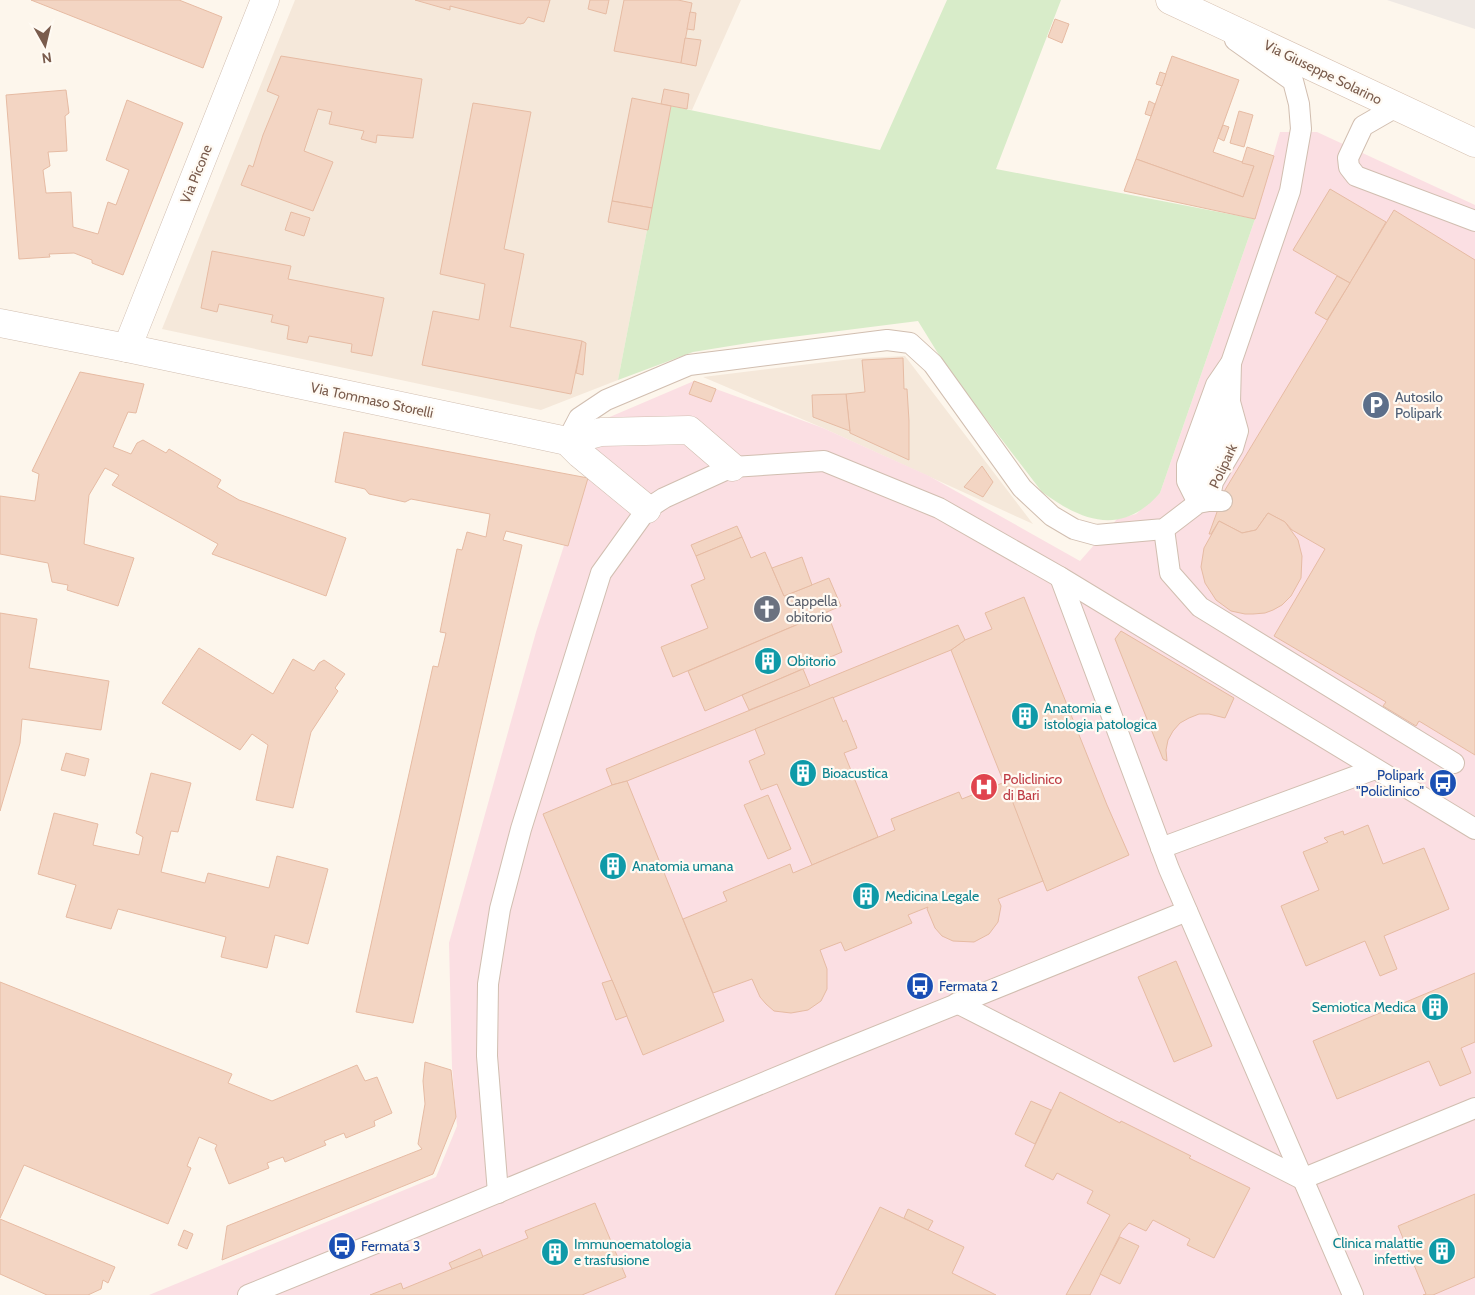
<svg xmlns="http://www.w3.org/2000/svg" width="1475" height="1295" viewBox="0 0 1475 1295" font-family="Cabin,sans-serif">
<rect width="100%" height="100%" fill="#fdf6ec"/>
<g fill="#f5e8da">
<path d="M295 0H741L692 110 671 106 618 380 541 410 162 329Z"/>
<path d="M905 356 1033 524 823 428 703 377 860 358Z"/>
</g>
<path fill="#efe9e4" d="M1387 0H1475V29Z"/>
<path fill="#fbdfe3" d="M1280 132H1317L1475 205V1295H149L436 1177 457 1126 452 1067 449 943 536 632 605 419 694 381 823 428 929 476 1080 561 1117 519 1136 514 1160 493 1255 219Z"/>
<path fill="#d8ecc9" d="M947 0H1061L996 169 1255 219 1160 493C1122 536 1083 522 1042 492L947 368 918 321 761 341 693 352 618 380 671 106 880 150Z"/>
<g fill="#f3d5c3" stroke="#e6bba3">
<path d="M31 0H179L222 17 203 68Z"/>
<path d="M415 0H550L544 22 528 17 524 23 520 24 450 6V10Z"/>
<path d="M590 0H609L606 14 588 9Z"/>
<path d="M678 0 692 3 681 63 614 51 624 0Z"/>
<path d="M690 12 696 13 694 30 687 29Z"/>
<path d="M1055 19 1069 24 1062 43 1048 37Z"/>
<path d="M685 38 701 40 696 66 681 63Z"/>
<path d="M281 56 422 79 413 138 377 135 376 143 361 139 364 131 329 124 332 112 318 109 304 151 333 162 313 211 241 185 249 165 253 167 263 135 279 96 267 91Z"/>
<path d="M1172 56 1239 80 1213 152 1254 166 1243 197 1136 159Z"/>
<path d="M1160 72 1166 74 1162 86 1156 84Z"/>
<path d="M664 89 689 94 687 109 661 104Z"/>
<path d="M66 90 69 113 65 116 67 151 48 152 50 166 43 170 46 193 71 192 73 227 98 234 108 202 116 205 129 170 106 160 127 100 183 123 123 275 92 263V260L74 253 49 254 50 257 19 259 6 95Z"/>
<path d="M632 98 671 106 652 208 612 201Z"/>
<path d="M1149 101 1155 104 1151 116 1145 114Z"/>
<path d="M473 103 531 112 504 249 524 254 510 327 582 341 571 394 422 365 433 311 479 320 485 284 440 274Z"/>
<path d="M1239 111 1253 115 1244 147 1230 143Z"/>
<path d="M1223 125 1229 127 1224 141 1218 138Z"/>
<path d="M1247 147 1274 156 1255 219 1124 191 1136 159 1243 197 1254 166 1242 163Z"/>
<path d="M1330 189 1386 222 1350 283 1293 250Z"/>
<path d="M612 201 652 208 648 230 608 222Z"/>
<path d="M1394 210 1475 260V755L1419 721 1416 726 1383 706 1386 702 1274 636 1325 549 1292 530 1285 522 1268 513 1256 530 1242 533 1219 521 1211 534H1209L1225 490Z"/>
<path d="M291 212 310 218 304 236 285 230Z"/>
<path d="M212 251 291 266 288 279 384 298 372 356 351 352 352 344 320 338 309 336 307 343 287 339 289 326 271 322 273 315 219 304 217 312 201 308Z"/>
<path d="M1337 276 1350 283 1327 320 1315 313Z"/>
<path d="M582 341 586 343 583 375 576 373Z"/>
<path d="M903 358 904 389H907L909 421V460L850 433 846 394 865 392 862 360Z"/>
<path d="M80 372 144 384 136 413 128 412 113 447 131 454 137 443 143 440 166 453 169 449 221 480 217 487 239 500 346 538 326 596 212 554 218 544 112 485 119 475 105 468 89 495 84 544 134 558 118 606 67 590 68 585 52 582 48 563 0 554V496L35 501 39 474 32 471Z"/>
<path d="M694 381 716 389 711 402 689 394Z"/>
<path d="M846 394 850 431 813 417 812 395Z"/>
<path d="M344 432 588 478 568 546 506 531 503 540 522 545 413 1023 356 1012 433 666 438 667 446 633 440 632 457 549 462 550 467 532 486 537 490 514 411 499 405 502 369 494 365 489 335 482Z"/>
<path d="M982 466 993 482 983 497 964 487Z"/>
<path d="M1268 513 1285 522 1298 540 1302 556 1301 578 1291 596 1282 605 1273 610 1265 613 1253 614H1245L1231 611 1216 600 1205 583 1201 567 1204 548 1219 521 1242 533 1256 530Z"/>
<path d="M737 526 742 537 696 556 691 545Z"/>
<path d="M742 537 751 558 765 552 784 596 829 578 841 606 673 677 661 647 708 628 691 585 705 579 696 556Z"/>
<path d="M802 557 812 585 784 596 772 568Z"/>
<path d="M1024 597 1107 805 1129 855 1047 891 951 650 965 640 992 629 985 613Z"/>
<path d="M827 612 842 652 705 711 688 671Z"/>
<path d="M0 613 37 619 29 668 109 681 101 730 22 719 20 743 0 811Z"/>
<path d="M958 625 965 640 951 650 627 781 612 785 606 769Z"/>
<path d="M1121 631 1234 698 1225 718 1209 714H1199L1189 718 1180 723 1173 731 1168 740 1166 750 1167 761 1163 759 1115 639Z"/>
<path d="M199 648 273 694 293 659 314 671 319 663 324 660 345 674 335 688 338 691 311 732 293 808 256 800 268 745 252 734 240 750 162 703Z"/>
<path d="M803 669 810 686 749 710 742 695Z"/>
<path d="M833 697 843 722 846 720 857 748 844 753 878 837 812 865 777 784 761 790 749 761 765 754 755 729Z"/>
<path d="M66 753 89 759 85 776 61 770Z"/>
<path d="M151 773 191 783 178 832 171 831 161 872 205 883 208 873 269 888 277 856 328 869 308 944 275 935 267 968 221 957 226 937 118 909 111 929 66 917 76 885 38 874 54 813 98 824 93 845 139 855 143 837 136 833Z"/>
<path d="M627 781 724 1021 643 1055 543 814 612 785Z"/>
<path d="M1005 782 1043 881 998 899 1001 906 998 922 989 934 974 942 953 941 942 936 935 928 927 909 928 907 908 915 912 923 845 951 841 942 820 950 827 969V989L821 1001 808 1010 791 1013 774 1011 766 1004 760 997 752 979 713 993 683 919 727 901 723 892 790 864 793 873 895 830 891 819 959 792 962 799Z"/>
<path d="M768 795 791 849 768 859 744 805Z"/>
<path d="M1368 825 1383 864 1424 848 1449 909 1384 936 1397 969 1380 976 1365 941 1306 966 1281 906 1319 890 1303 852 1328 842 1324 838 1343 831 1344 835Z"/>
<path d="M1176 961 1212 1046 1174 1062 1138 977Z"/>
<path d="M1475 973V1042L1461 1048 1471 1073 1440 1086 1429 1061 1337 1099 1313 1041Z"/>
<path d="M612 980 627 1016 616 1020 602 983Z"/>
<path d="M0 982 232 1074 228 1083 272 1101 357 1065 365 1081 377 1077 392 1113 374 1121 375 1126 346 1138 344 1133 324 1141 326 1145 285 1162 283 1157 267 1163 269 1168 229 1184 215 1149 217 1145 199 1137 187 1166 191 1168 168 1224 24 1165 0 1218Z"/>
<path d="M425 1062 451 1070 456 1117 433 1174 222 1260 227 1226 422 1149 418 1144 425 1104 423 1081Z"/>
<path d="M1060 1092 1120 1123 1121 1121 1191 1156 1189 1158 1250 1188 1214 1258 1187 1245 1190 1239 1153 1220 1146 1231 1129 1223 1122 1231 1090 1295H1066L1110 1215 1087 1203 1093 1191 1057 1173 1053 1180 1025 1166Z"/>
<path d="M1031 1101 1051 1110 1035 1144 1015 1134Z"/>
<path d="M1475 1194V1277L1433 1295H1423L1426 1294 1398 1226Z"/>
<path d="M595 1203 626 1277 582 1295H370L401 1283 403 1289 528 1238 525 1231Z"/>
<path d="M880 1207 964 1247 952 1273 996 1295H835Z"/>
<path d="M908 1209 933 1221 928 1230 904 1218Z"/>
<path d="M0 1219 115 1267 108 1283 103 1280 101 1289 88 1295H47L0 1274Z"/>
<path d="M184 1230 193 1234 187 1249 178 1245Z"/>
<path d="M1120 1237 1139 1246 1120 1284 1100 1274Z"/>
<path d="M480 1249 483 1257 452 1269 449 1263Z"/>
</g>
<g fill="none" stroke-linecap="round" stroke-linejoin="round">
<g stroke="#d1beb0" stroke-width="22">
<g id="lane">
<path d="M1396 107 1363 126 1348 158 1349 167 1356 176 1475 221"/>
<path d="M567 441 579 418 606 400 689 365 887 340 910 343 933 364 1022 488 1052 516 1074 529 1096 535 1164 529 1198 503 1209 501H1222"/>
<path d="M1198 494V474L1212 448 1230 402 1231 363"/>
<path d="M1209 501 1213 482 1233 448 1238 431 1230 402"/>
<path d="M1198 503 1187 481V465L1216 385 1231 363 1290 191 1301 129 1299 104 1293 81 1235 40"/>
<path d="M1164 529 1170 573 1200 607 1454 763"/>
<path d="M1060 577 1169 869 1353 1295"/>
<path d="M1161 848 1375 769"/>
<path d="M957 1003 1302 1179 1475 1108"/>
<path d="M498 1193 487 1056 488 984 500 909 521 829 601 573 647 509 664 498 732 467 824 461 939 508 1060 577 1475 829"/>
<path d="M248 1295 381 1241 833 1054 1187 911"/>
</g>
</g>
<g stroke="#d1beb0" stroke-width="29">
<g id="street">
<path d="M0 323 127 348 567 441 601 432 689 430 732 467"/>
<path d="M127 348 265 0"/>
<path d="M567 441 580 454 647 509"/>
</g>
</g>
<g stroke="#d6c0b0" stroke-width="29">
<path id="secondary" d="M1170 0 1475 143"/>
</g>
<use href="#lane" stroke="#fff" stroke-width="20"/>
<use href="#street" stroke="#fff" stroke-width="28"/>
<use href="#secondary" stroke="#fff" stroke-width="28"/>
</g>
<defs>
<g id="parking-disc" transform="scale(1.4375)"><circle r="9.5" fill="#5c6f8a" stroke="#fffaf3"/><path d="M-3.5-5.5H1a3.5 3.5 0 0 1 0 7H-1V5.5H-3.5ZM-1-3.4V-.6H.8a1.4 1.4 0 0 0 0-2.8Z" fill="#fff"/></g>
<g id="church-disc" transform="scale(1.4375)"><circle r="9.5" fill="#6b7280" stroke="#fffaf3"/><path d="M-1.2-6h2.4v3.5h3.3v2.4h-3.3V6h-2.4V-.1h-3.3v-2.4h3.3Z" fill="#fff"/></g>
<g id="building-disc" transform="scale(1.4375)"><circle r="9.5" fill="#0f9aa8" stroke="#fffaf3"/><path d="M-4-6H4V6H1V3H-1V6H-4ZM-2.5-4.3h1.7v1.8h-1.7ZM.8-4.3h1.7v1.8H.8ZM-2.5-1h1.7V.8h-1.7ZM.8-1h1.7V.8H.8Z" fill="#fff"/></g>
<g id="bus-disc" transform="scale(1.4375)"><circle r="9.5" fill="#1a4fb4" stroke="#fffaf3"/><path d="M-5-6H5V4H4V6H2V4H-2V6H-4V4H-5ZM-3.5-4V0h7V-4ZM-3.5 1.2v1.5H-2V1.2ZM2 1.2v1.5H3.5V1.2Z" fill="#fff"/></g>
<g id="hospital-disc" transform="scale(1.4375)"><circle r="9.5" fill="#e0444e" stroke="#fffaf3"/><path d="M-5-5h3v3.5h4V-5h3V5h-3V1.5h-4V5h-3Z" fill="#fff"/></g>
</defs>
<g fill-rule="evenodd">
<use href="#parking-disc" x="1376" y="405"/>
<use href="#church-disc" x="767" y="609"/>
<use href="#building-disc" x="768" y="661"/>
<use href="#building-disc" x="1025" y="716"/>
<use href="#building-disc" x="803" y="773"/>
<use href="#bus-disc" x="1443" y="783"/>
<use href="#hospital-disc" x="984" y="787"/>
<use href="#building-disc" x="613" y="866"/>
<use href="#building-disc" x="866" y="896"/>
<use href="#bus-disc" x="920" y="986"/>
<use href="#building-disc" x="1435" y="1007"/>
<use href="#bus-disc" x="342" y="1246"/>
<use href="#building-disc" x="1442" y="1251"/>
<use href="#building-disc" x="555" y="1252"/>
</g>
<g text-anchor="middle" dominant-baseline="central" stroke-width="4.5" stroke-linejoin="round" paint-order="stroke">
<g font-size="14" fill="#7a5c4d" stroke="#fffaf3">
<text transform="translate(1323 72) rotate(26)">Via Giuseppe Solarino</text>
<text transform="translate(196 174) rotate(-68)">Via Picone</text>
<text transform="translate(372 400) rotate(12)">Via Tommaso Storelli</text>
<text transform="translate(1223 466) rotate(-65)">Polipark</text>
</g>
<g font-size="14" fill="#4e5e75" stroke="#fffaf3" text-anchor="start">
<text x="1395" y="397">Autosilo<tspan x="1395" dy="16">Polipark</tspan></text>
</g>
<g font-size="14" fill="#5b616d" stroke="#fffaf3" text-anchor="start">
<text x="786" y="601">Cappella<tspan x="786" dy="16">obitorio</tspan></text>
</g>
<g font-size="14" fill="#0d838f" stroke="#fffaf3" text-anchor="start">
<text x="787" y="661">Obitorio</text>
<text x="1044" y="708">Anatomia e<tspan x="1044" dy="16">istologia patologica</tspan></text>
<text x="822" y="773">Bioacustica</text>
<text x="632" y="866">Anatomia umana</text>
<text x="885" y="896">Medicina Legale</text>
<text x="1416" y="1007" text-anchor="end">Semiotica Medica</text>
<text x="1423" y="1243" text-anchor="end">Clinica malattie<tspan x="1423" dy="16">infettive</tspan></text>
<text x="574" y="1244">Immunoematologia<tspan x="574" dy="16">e trasfusione</tspan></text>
</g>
<g font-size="14" fill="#164399" stroke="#fffaf3" text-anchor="start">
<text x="1424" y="775" text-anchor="end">Polipark<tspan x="1424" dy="16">"Policlinico"</tspan></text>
<text x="939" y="986">Fermata 2</text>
<text x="361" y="1246">Fermata 3</text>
</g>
<g font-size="14" fill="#be3a42" stroke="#fffaf3" text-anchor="start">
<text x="1003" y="779">Policlinico<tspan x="1003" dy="16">di Bari</tspan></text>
</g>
</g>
<g transform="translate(45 45) rotate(172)" stroke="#fffaf3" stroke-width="4" paint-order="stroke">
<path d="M0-4L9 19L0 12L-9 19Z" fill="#7a5c4d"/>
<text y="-8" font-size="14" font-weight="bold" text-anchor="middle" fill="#7a5c4d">N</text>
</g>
</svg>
